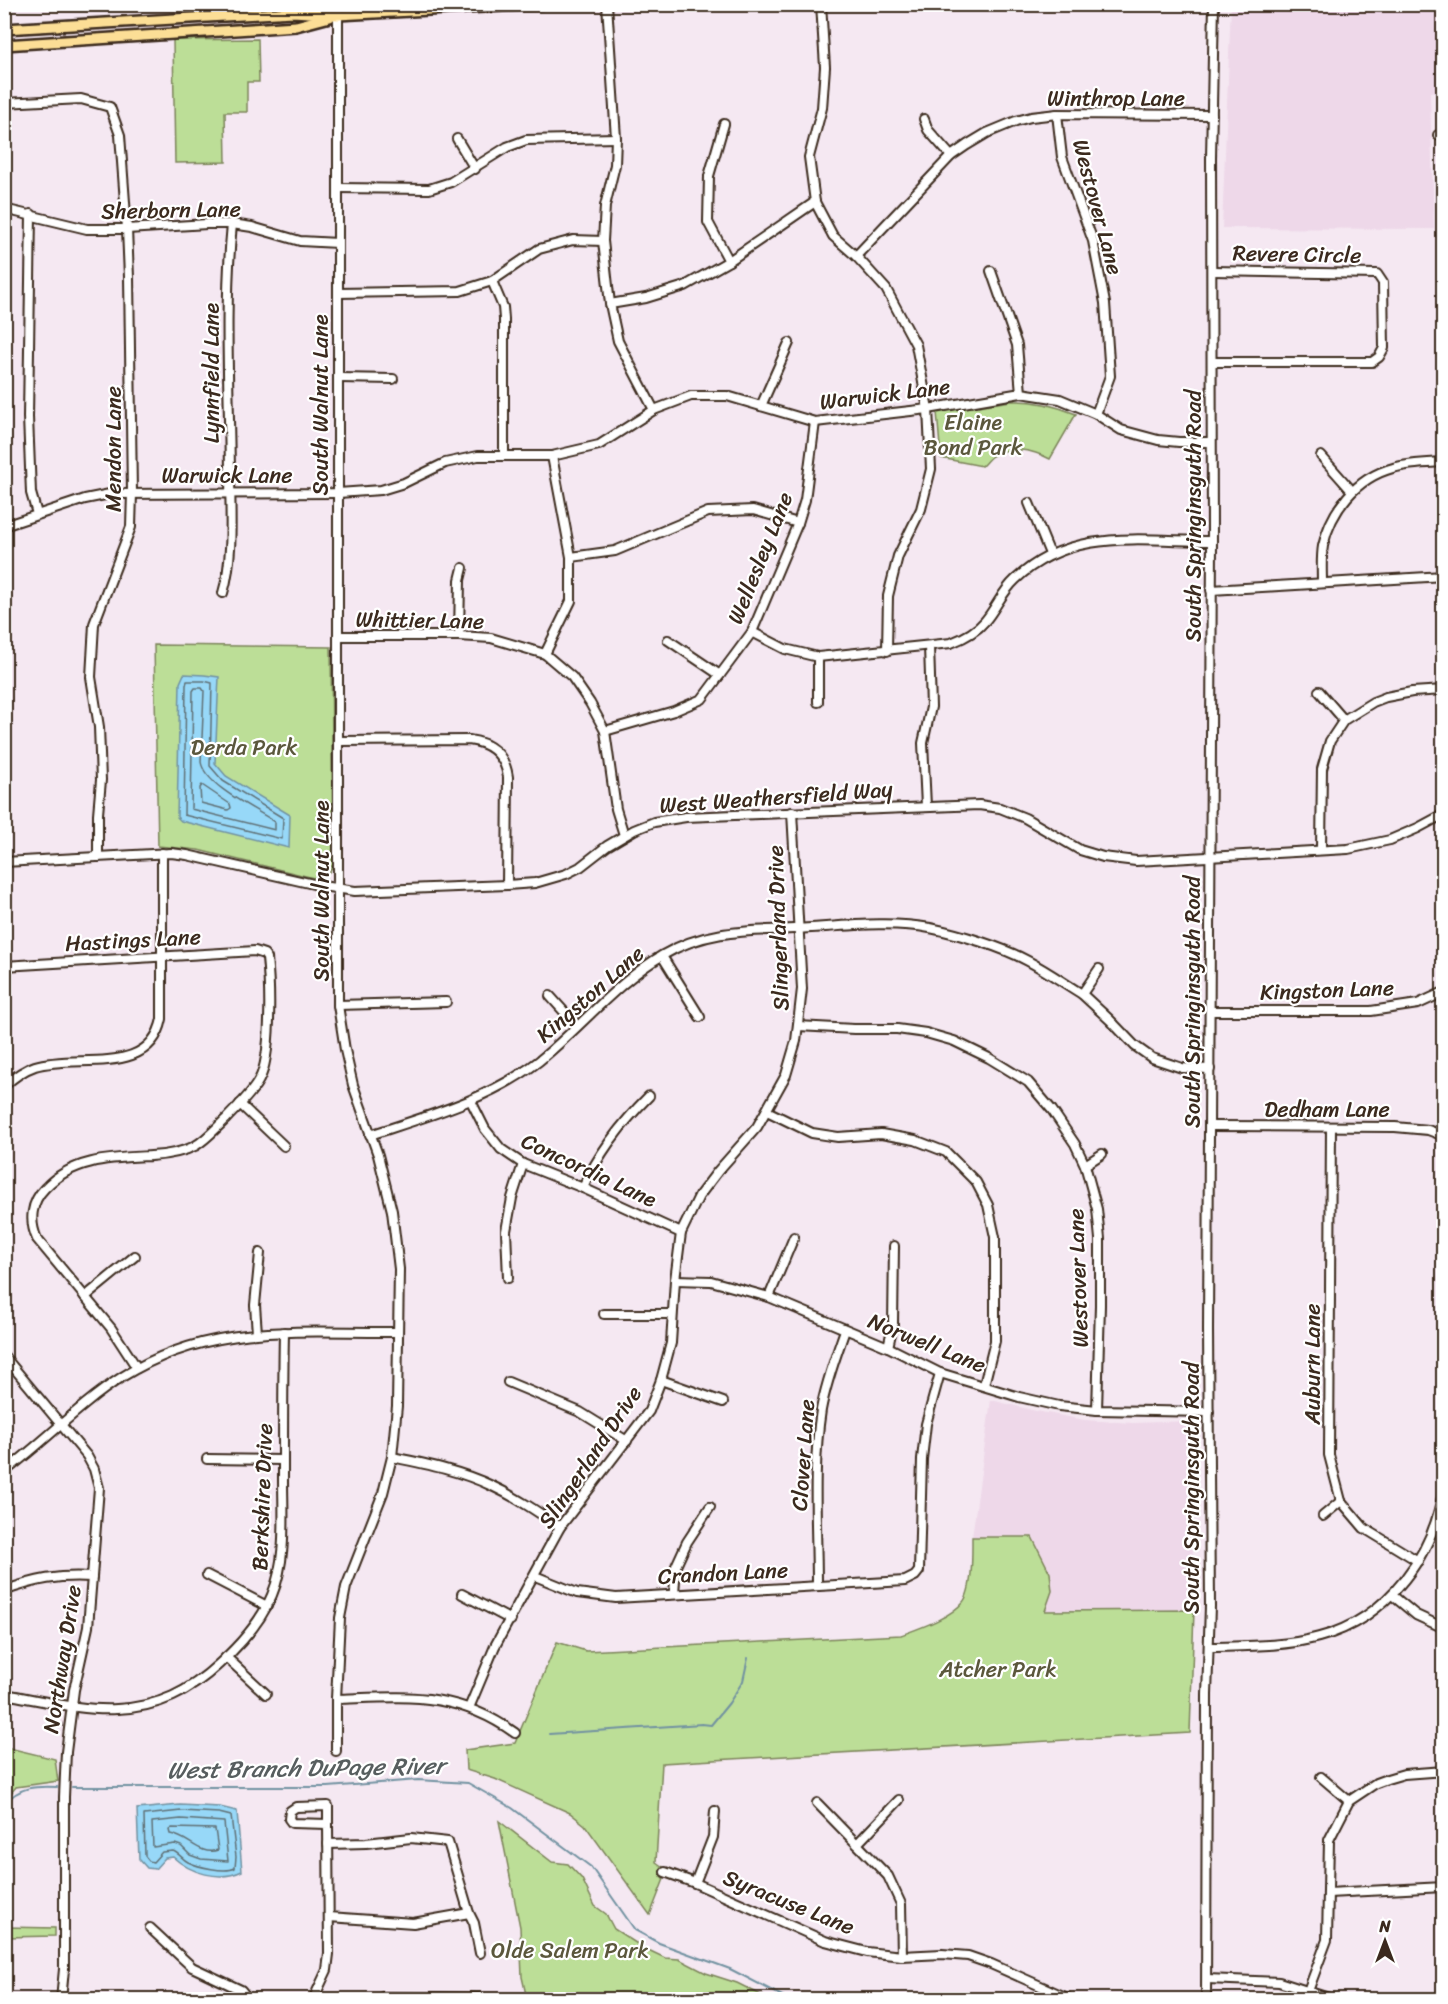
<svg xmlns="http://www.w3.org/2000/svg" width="1448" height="2004" viewBox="0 0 1448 2004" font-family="Sriracha,sans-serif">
<rect width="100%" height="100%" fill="#f5e8f2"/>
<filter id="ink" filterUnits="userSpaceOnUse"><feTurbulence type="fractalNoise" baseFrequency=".0167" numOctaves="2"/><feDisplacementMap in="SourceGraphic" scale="12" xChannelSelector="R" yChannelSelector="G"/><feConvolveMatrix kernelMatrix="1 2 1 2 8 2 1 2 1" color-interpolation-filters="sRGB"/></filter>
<g filter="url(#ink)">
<g fill="#eed8e9">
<path d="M1231 5H1443V91L1430 92 1434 229 1222 228Z"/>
<path d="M991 1400 1036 1411 1085 1420 1133 1423 1190 1421 1194 1610 1045 1611 1052 1591 1050 1573 1032 1537H972Z"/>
</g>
<g fill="#bcde97" stroke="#7c845a" stroke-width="1.5">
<path d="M258 39 259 82H247V112H225L226 162 175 163 173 40Z"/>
<path d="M1011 401C1034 400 1054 405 1076 414L1050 459C1033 450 1010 445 992 456 989 458 985 463 982 466L941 458 937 412Z"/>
<path d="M154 645 331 647 333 864C330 874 324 877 314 878L198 850 158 846Z"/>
<path d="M972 1537H1032L1050 1573 1052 1591 1045 1611 1194 1610 1190 1733 662 1763 656 1862 663 1867 661 1876 664 1879 650 1915 585 1825 570 1813 495 1779 466 1770 465 1750 515 1743 557 1642 586 1651 901 1635C920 1628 950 1618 963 1602 973 1590 972 1552 972 1537Z"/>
<path d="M5 1747 55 1759 58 1781 16 1787 5 1800Z"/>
<path d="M499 1821 552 1862 568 1864 582 1879 595 1906 606 1914 614 1929 642 1947 665 1958 679 1959 706 1973 737 1983 769 1999H527L522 1977 520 1927Z"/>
<path d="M5 1927 55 1928V1936L5 1937Z"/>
</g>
<g fill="#97d8f8" stroke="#7292a1" stroke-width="1.5">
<path d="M184 674 204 675 219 677 215 763 226 776 290 815 289 848 181 821 177 817 180 683Z"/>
<path d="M180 1805 220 1807 237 1811 242 1871C220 1882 190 1873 173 1857L165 1858 155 1869 147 1868 139 1859 137 1809Z"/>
</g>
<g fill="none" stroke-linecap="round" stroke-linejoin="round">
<g stroke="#607075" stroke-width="1.5">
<path d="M187 681H204L212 683 210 766 223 781 283 818 282 839 184 815 186 685Z"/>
<path d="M195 688H202L204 691 201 762C205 786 256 809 275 822V830L191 809 193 691Z"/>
<path d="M202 785 230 804 231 808 228 810 201 803 200 788Z"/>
<path d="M181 1811 219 1813 231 1816 236 1857 235 1868C225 1873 198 1867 188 1862 182 1859 179 1853 173 1851L162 1852 153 1862 149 1861 145 1856 144 1815Z"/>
<path d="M181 1819 224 1822 228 1861 201 1859 190 1855 181 1846 175 1844 153 1847 152 1822Z"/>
<path d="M172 1828 215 1829 218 1850C199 1856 190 1837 170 1834L169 1830Z"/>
</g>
<g stroke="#7292a1" stroke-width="2">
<path d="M549 1734 702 1724 711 1725 729 1703 743 1681 748 1658"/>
<path d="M72 1787H328L418 1780 468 1783 512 1808 591 1867 635 1930 659 1943 730 1969 790 2000"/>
<path d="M4 1804C20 1786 35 1786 57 1787"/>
</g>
<g stroke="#3b2a1e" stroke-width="12">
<g id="minor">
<path d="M607 4 616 138 615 165 605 206 603 241 610 304 618 341 654 410"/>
<path d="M821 4 825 67 822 108 809 157 815 202 833 236 856 256 886 289 916 345 928 409 931 469 921 509 898 556 888 596 887 651"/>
<path d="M4 103 81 99 110 107 120 135 127 229 129 277 132 493 131 527 94 624 91 677 99 727 101 780 98 814V857"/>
<path d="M1057 114 1062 157 1093 241 1105 303 1110 376 1096 414"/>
<path d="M924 119 928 130 951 156"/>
<path d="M724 124 709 176 708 222 729 261"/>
<path d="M1438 135H1444"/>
<path d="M457 139 475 169"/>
<path d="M338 188 429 189 451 182 507 147 526 140 616 138"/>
<path d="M4 209 87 229H127L207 224H232L252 227 300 241 338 243"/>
<path d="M31 214 28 417 31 493 37 514"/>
<path d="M856 256 951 156 967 145 987 133 1016 121 1031 117 1057 114 1212 115"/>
<path d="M991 271 1017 345 1021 393"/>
<path d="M492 281 503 307 504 319V455"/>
<path d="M338 293 460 291 492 281 539 249 573 240 603 241"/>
<path d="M610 304 646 298 685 286 729 261 815 202"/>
<path d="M1212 362H1372L1379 357 1384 348 1383 283 1377 274 1213 271"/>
<path d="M340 378 393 379"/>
<path d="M761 406 789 343"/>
<path d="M1321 456 1352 491"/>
<path d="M1029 503 1050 554"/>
<path d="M4 526 85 499 110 494 338 493 381 490 404 483 445 463 478 456H552L599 445 654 410 691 396H727L815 422 928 409 1021 393 1060 399 1096 414 1121 430 1158 440 1179 442H1211"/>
<path d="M571 557 615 551 708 512 753 510 798 523"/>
<path d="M1322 583C1322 571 1321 558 1323 546 1331 510 1356 478 1393 468 1409 463 1427 463 1444 462"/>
<path d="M1211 590 1444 576"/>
<path d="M223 593C234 556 230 509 230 471 229 389 224 305 232 224"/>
<path d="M752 632 785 649 818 657 951 643C964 638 976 632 985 621 996 608 1002 592 1015 580 1070 527 1142 541 1212 541"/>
<path d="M338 636H459L491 638 545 654 572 677 590 703 605 731 616 809 624 835"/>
<path d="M459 636 460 580 463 568"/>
<path d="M668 640 720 675"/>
<path d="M545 654 571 601V557L552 456"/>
<path d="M1319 691 1344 720"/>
<path d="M818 702V657"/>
<path d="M605 731 674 711 702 699 752 632 798 523 805 500 815 422"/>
<path d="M339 741 469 740C491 743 505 755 508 777L507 885"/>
<path d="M926 806 923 743 931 707 929 646"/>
<path d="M1321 849 1322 769 1330 741 1344 720 1373 702 1386 697 1412 692 1444 690"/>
<path d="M4 862 171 853 187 855 322 886 355 891 507 885 535 883 566 874 580 867 607 846 634 830 654 822 686 817 979 805 1000 808 1025 818 1080 850 1103 857 1136 861 1348 849 1390 840 1418 828 1444 814"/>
<path d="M662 956 700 1017"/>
<path d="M4 966 255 951 264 954 267 958C270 986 272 1057 259 1080 251 1095 237 1107 226 1119 216 1128 207 1139 195 1146 181 1153 166 1155 151 1156 113 1158 73 1158 45 1188 31 1202 29 1221 37 1239L111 1328 137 1368"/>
<path d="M1082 994 1110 1020 1135 1046 1152 1058 1182 1068 1210 1069"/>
<path d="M550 996 577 1026"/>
<path d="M338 1005 446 1002"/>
<path d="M1210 1011H1371L1418 1004 1444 992"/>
<path d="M798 1026 854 1029H897L926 1033 954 1041 989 1058 1028 1082 1052 1110 1075 1144 1085 1165 1097 1209 1100 1239V1305L1097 1410"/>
<path d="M4 1086C14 1077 23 1070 35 1066 78 1053 150 1078 162 1019V853"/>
<path d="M471 1101 485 1129 501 1149 523 1164 583 1188 681 1233"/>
<path d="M240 1104 284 1146"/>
<path d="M767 1111 812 1133 838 1137 881 1134 915 1140 946 1152 976 1182 988 1205 995 1237V1341L984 1385"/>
<path d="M1210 1126 1395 1127 1428 1130 1444 1136"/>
<path d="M1331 1127 1329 1455 1341 1501 1364 1528 1418 1561"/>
<path d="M370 1135C428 1116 490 1099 539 1061 580 1028 618 981 663 955 705 930 747 931 794 929 837 927 888 920 930 928 960 934 1002 947 1028 961 1047 971 1064 983 1082 994L1099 969"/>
<path d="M1085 1165 1102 1154"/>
<path d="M583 1188C599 1152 621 1124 649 1096"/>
<path d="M508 1278 506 1231 512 1198 523 1164"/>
<path d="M675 1280 711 1281 769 1297 888 1347 940 1373 1019 1397 1059 1406 1097 1410 1209 1412"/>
<path d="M85 1297 135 1256"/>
<path d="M769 1297 794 1237"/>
<path d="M604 1314H672"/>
<path d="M257 1333 255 1305 260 1253"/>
<path d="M888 1347 893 1325 894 1246"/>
<path d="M4 1356 87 1456 94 1469 99 1488 88 1627 74 1690 66 1752 64 1797V1969L61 2000"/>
<path d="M661 1380 723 1402"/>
<path d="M508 1382 580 1412 627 1441"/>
<path d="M392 1457C426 1464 461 1471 492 1486 516 1497 538 1512 560 1527"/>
<path d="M207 1459 283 1460"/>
<path d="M4 1472C44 1442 80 1404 122 1377 211 1321 298 1333 397 1332"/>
<path d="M1323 1516 1341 1501"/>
<path d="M207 1575 267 1606"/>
<path d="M535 1576 577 1593 616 1598 905 1581 915 1576 919 1571 922 1459 926 1424 940 1373"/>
<path d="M817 1586C817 1528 812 1468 821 1410 826 1382 836 1356 845 1330"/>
<path d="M4 1591C36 1579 58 1575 92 1577"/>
<path d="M462 1594 511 1620"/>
<path d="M674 1594 676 1566 687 1542 710 1507"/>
<path d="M1392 1595 1416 1615 1444 1628"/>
<path d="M1209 1647C1246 1646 1283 1647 1319 1637 1388 1619 1436 1553 1444 1484"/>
<path d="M226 1657 266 1694"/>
<path d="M4 1694C42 1700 80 1711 117 1709 159 1707 189 1692 219 1664 240 1645 261 1622 272 1595 287 1559 283 1517 283 1478 283 1429 283 1380 284 1332"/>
<path d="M336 1699C405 1697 455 1690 515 1733"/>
<path d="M469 1708 495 1646 560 1527 649 1411 661 1380 671 1343 675 1280 681 1233 699 1196 718 1171 757 1127 786 1075 796 1041 802 989 792 812"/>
<path d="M336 1751V1699L340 1618 346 1587 383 1493 392 1457 397 1406 399 1269 392 1211 378 1155 353 1085 345 1050 338 1005V4"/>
<path d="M1321 1777 1349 1801"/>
<path d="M817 1803 888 1876 901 1904 902 1956"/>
<path d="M328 1844 366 1843 411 1838 448 1842 469 1913 474 1923 480 1953"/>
<path d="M857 1844 899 1800"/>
<path d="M665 1872 695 1883 825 1941 867 1952 902 1956 942 1954 968 1956 991 1964 1072 2000"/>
<path d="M695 1883 713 1837 715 1811"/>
<path d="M1328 1893 1444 1887"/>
<path d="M329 1917 413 1923 469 1913"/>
<path d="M150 1928 192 1967 241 1990 249 2000"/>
<path d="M1207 1979 1279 1982 1335 2000"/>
<path d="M1308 1991 1327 1940 1329 1840 1349 1801 1376 1783 1387 1779 1404 1774 1444 1771"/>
<path d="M313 2000 327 1970 329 1954 328 1824V1806L296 1807 290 1811 289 1819 292 1823 328 1824"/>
<path d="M378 2000 383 1997 479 1998 483 2000"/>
<path d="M1206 2000 1207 1695 1210 1606 1208 1330 1212 541 1211 158 1214 4"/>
</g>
</g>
<g stroke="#3b2a1e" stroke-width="14">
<g id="major">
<path d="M4 29 293 12 338 15 540 4"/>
<path d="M4 45 296 26 330 17"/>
</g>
</g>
<use href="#minor" stroke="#fff" stroke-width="8"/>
<use href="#major" stroke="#fcde96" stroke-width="9"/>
</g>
</g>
<g text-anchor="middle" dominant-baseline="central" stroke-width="4.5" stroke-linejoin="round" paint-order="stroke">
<g font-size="22" fill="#3b2a1e" stroke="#fff">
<text x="1116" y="98">Winthrop Lane</text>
<text transform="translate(1098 207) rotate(75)">Westover Lane</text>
<text transform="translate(171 210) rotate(-1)">Sherborn Lane</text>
<text transform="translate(1297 254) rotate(1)">Revere Circle</text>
<text transform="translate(211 373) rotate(-90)">Lynnfield Lane</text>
<text transform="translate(885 394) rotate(-7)">Warwick Lane</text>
<text transform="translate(320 405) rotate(-90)">South Walnut Lane</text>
<text transform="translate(113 449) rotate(-90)">Mendon Lane</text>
<text x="227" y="475">Warwick Lane</text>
<text transform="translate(1193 516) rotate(-90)">South Springinsguth Road</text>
<text transform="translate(760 558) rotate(-68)">Wellesley Lane</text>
<text transform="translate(420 620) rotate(1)">Whittier Lane</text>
<text transform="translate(776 797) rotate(-4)">West Weathersfield Way</text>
<text transform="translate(321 891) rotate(-90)">South Walnut Lane</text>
<text transform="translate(778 928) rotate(-92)">Slingerland Drive</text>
<text transform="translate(133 940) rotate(-3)">Hastings Lane</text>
<text transform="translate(1327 990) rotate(-2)">Kingston Lane</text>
<text transform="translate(590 994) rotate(-41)">Kingston Lane</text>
<text transform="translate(1192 1002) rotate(-90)">South Springinsguth Road</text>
<text x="1327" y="1109">Dedham Lane</text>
<text transform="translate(589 1170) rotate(25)">Concordia Lane</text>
<text transform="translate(1078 1278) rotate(-92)">Westover Lane</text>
<text transform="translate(927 1343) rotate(22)">Norwell Lane</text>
<text transform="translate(1312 1364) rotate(-90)">Auburn Lane</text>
<text transform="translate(803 1455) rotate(-86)">Clover Lane</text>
<text transform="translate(590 1457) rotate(-56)">Slingerland Drive</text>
<text transform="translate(1191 1488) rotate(-90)">South Springinsguth Road</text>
<text transform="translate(262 1497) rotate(-88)">Berkshire Drive</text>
<text transform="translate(723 1573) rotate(-3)">Crandon Lane</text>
<text transform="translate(62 1659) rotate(-81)">Northway Drive</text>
<text transform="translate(789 1902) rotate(22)">Syracuse Lane</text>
</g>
<g font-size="22" fill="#5b573c" stroke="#fff">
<text x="973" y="422">Elaine<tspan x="973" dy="25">Bond Park</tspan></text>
<text x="244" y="747">Derda Park</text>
<text x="998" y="1669">Atcher Park</text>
<text x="570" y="1950">Olde Salem Park</text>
</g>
<g font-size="24" font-style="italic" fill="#575e5f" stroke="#fff">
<text transform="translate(306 1768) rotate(-1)">West Branch DuPage River</text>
</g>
</g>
<rect width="1448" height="2004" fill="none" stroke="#fff" stroke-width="24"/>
<rect x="12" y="12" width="1424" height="1980" fill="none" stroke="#3b2a1e" stroke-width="2" filter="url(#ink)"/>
<g transform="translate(1385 1941)" stroke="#ffffff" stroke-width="4.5" paint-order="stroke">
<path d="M0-4.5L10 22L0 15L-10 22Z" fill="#3b2a1e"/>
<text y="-9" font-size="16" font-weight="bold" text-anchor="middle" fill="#3b2a1e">N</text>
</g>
</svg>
